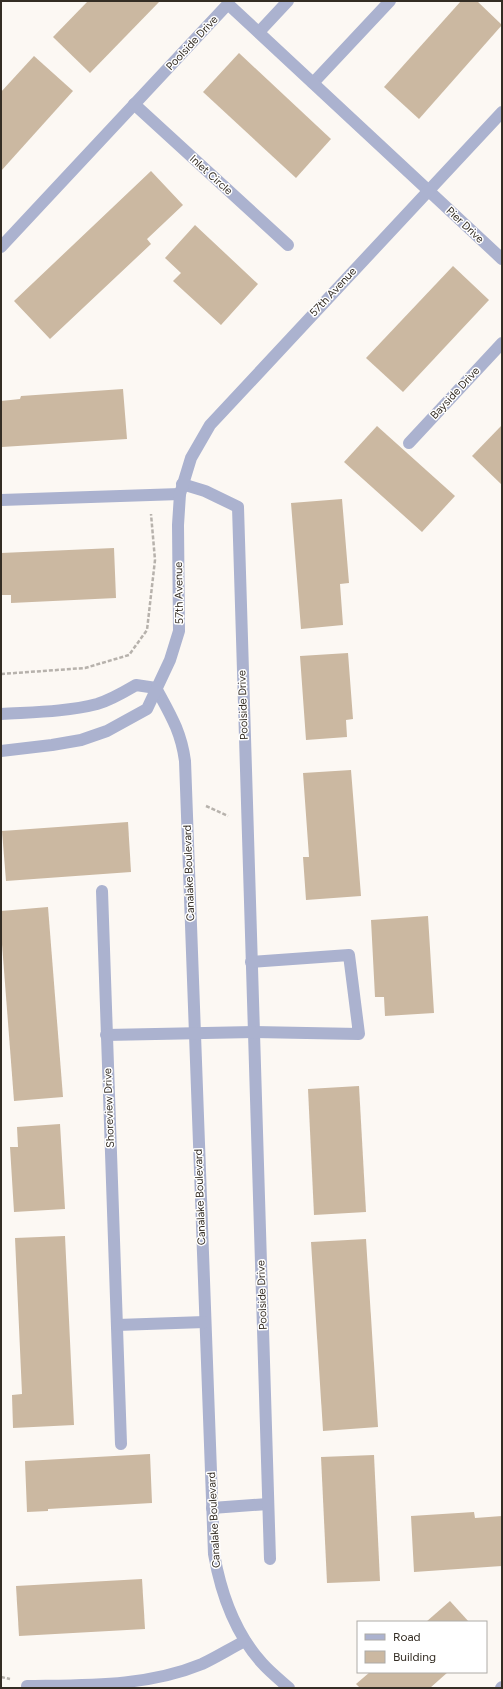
<svg xmlns="http://www.w3.org/2000/svg" width="503" height="1689" viewBox="0 0 503 1689" font-family="Figtree,sans-serif">
<rect width="100%" height="100%" fill="#fcf8f3"/>
<g fill="#cbb8a1">
<path d="M88 1H160L90 73 53 37Z"/>
<path d="M461 1H477L502 25 419 119 384 87Z"/>
<path d="M239 53 331 139 296 178 203 92Z"/>
<path d="M34 56 73 91 1 171V92Z"/>
<path d="M151 171 183 205 147 239 151 244 50 339 14 301Z"/>
<path d="M195 225 258 284 221 325 173 281 181 273 165 258Z"/>
<path d="M453 266 489 300 403 392 366 358Z"/>
<path d="M123 389 127 439 2 447 1 401 20 399 21 396Z"/>
<path d="M502 425V485L472 456Z"/>
<path d="M377 426 455 496 422 532 344 462Z"/>
<path d="M342 499 349 583 340 584 343 625 301 629 291 503Z"/>
<path d="M114 548 116 598 11 603V595H1V553Z"/>
<path d="M348 653 353 719 346 720 347 737 306 740 300 656Z"/>
<path d="M351 770 361 896 306 900 303 857H309L303 773Z"/>
<path d="M128 822 131 872 6 881 2 831Z"/>
<path d="M48 907 63 1097 14 1101 1 931V911Z"/>
<path d="M428 916 434 1013 385 1016 384 997H375L371 920Z"/>
<path d="M359 1086 366 1212 314 1215 308 1089Z"/>
<path d="M60 1124 65 1209 14 1212 10 1147H18L17 1127Z"/>
<path d="M65 1236 74 1425 13 1428 12 1395 22 1394 15 1238Z"/>
<path d="M366 1239 378 1427 323 1431 311 1242Z"/>
<path d="M150 1454 152 1503 48 1509V1511L27 1512 25 1461Z"/>
<path d="M374 1455 380 1581 327 1583 321 1457Z"/>
<path d="M474 1512 475 1518 502 1516V1566L414 1572 411 1516Z"/>
<path d="M142 1579 145 1629 19 1636 16 1586Z"/>
<path d="M450 1601 469 1622H426Z"/>
<path d="M370 1672H448L430 1688H360L356 1684Z"/>
</g>
<g fill="none" stroke-linecap="round" stroke-linejoin="round">
<g stroke="#b7b2ac" stroke-width="2.5" stroke-dasharray="4 2" stroke-linecap="butt">
<path d="M1 674 85 668 129 655 147 630 155 560 151 514"/>
<path d="M206 806 228 816"/>
<path d="M1 1677 10 1679"/>
</g>
<path stroke="#abb2cf" stroke-width="12" d="M212 1508 268 1504"/>
<g stroke="#abb2cf" stroke-width="12">
<path d="M259 32 288 1"/>
<path d="M313 83 390 1"/>
<path d="M134 104 288 245"/>
<path d="M1 247 228 4 502 259"/>
<path d="M409 443 502 343"/>
<path d="M182 484 205 491 238 507 270 1559"/>
<path d="M1 500 180 494"/>
<path d="M156 688C170 714 181 731 185 761L214 1554C221 1594 235 1633 262 1663 270 1672 280 1680 289 1688"/>
<path d="M1 714C33 712 66 712 97 704 111 700 124 692 136 685L156 688"/>
<path d="M1 751 52 745 81 740 107 731 147 709 170 660 179 631 178 525 180 494 191 458 210 425 502 112"/>
<path d="M102 891 121 1444"/>
<path d="M106 1035 254 1032 359 1034 349 955 251 962"/>
<path d="M117 1325 205 1322"/>
<path d="M27 1686C86 1685 146 1687 202 1664 217 1657 231 1648 245 1641"/>
<path d="M501 1688 502 1687"/>
</g>
</g>
<g text-anchor="middle" dominant-baseline="central" stroke-width="3" stroke-linejoin="round" paint-order="stroke">
<g font-size="11" fill="#342d24" stroke="#fff">
<text transform="translate(192 43) rotate(-47)">Poolside Drive</text>
<text transform="translate(211 175) rotate(42)">Inlet Circle</text>
<text transform="translate(465 225) rotate(43)">Pier Drive</text>
<text transform="translate(333 292) rotate(-47)">57th Avenue</text>
<text transform="translate(455 393) rotate(-47)">Bayside Drive</text>
<text transform="translate(179 593) rotate(-91)">57th Avenue</text>
<text transform="translate(243 705) rotate(-92)">Poolside Drive</text>
<text transform="translate(189 873) rotate(-92)">Canalake Boulevard</text>
<text transform="translate(109 1108) rotate(-92)">Shoreview Drive</text>
<text transform="translate(200 1197) rotate(-92)">Canalake Boulevard</text>
<text transform="translate(262 1295) rotate(-92)">Poolside Drive</text>
<text transform="translate(214 1520) rotate(-93)">Canalake Boulevard</text>
</g>
</g>
<rect width="503" height="1689" fill="none" stroke="#342d24" stroke-width="4"/>
<rect x="357" y="1621" width="130" height="52" fill="#ffffff" stroke="#aeaba7"/>
<rect x="365" y="1634" width="20" height="6" fill="#abb2cf" stroke="#aeaba7"/>
<text x="393" y="1641" font-size="12" fill="#342d24">Road</text>
<rect x="365" y="1651" width="20" height="12" fill="#cbb8a1" stroke="#aeaba7"/>
<text x="393" y="1661" font-size="12" fill="#342d24">Building</text>
</svg>
